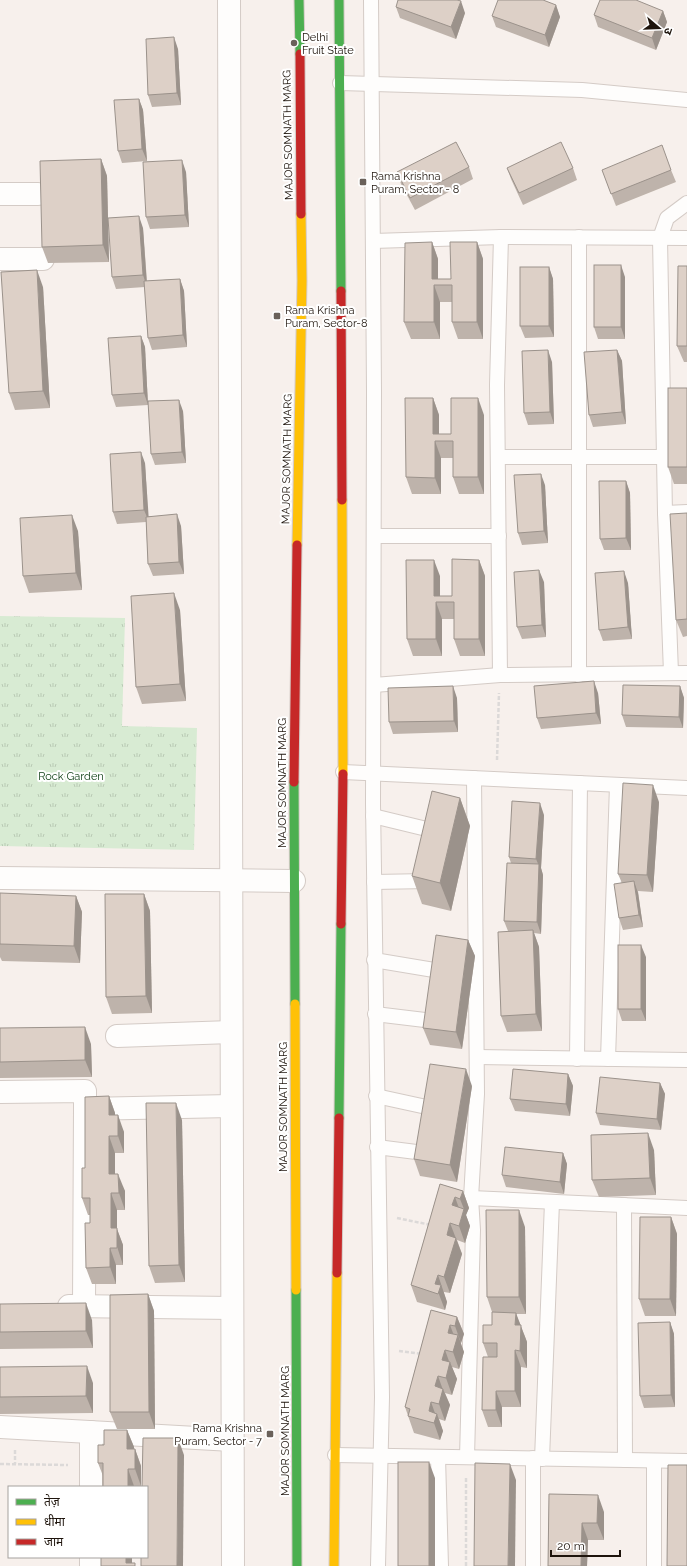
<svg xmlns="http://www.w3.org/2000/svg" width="687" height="1566" viewBox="0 0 687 1566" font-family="Raleway,'Noto Sans Devanagari',sans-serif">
<defs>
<pattern id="park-tufts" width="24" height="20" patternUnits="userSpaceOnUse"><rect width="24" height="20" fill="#d8ebd3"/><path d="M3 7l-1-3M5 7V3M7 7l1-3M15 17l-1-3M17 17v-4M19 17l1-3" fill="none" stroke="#b9c9b4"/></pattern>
</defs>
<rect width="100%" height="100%" fill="#f7f0ec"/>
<path fill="url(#park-tufts)" d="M0 616 125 618 122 726 197 728 194 850 0 846Z"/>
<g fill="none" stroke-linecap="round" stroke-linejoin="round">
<g stroke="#d4cbc6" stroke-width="16">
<g id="lane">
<path d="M371 0 374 391 373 804 382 1397 378 1566"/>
<path d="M340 83 582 90 687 100"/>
<path d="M579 237V675"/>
<path d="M373 241 501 237 687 238"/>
<path d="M498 457H664"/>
<path d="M665 513 687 512"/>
<path d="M374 536H499"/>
<path d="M671 673 665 513 660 238 667 218 687 203"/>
<path d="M500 675 497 385 501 237"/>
<path d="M374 685 500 675 687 673"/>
<path d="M343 772 687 788"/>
<path d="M373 816 439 832"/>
<path d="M374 882 428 881"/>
<path d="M374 960 440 971"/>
<path d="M375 1014 433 1021"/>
<path d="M477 1057 687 1060"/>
<path d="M577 1059 580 783"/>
<path d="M608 1059 617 785"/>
<path d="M376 1096 431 1108"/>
<path d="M377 1147 424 1153"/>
<path d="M471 1198 687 1208"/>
<path d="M624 1205 625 1460"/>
<path d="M335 1455 687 1461"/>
<path d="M438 1457 441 1566"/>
<path d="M467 1457 473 1230 471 1198 477 1094 474 778"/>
<path d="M542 1459 552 1202"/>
<path d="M654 1461V1566"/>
<path d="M533 1566V1458"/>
</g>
</g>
<g stroke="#d4cbc6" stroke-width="24">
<g id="street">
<path d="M229 0 233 1566"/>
<path d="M0 194H38"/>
<path d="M0 259H43"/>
<path d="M0 878 294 881"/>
<path d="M117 1036 231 1032"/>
<path d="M0 1092 85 1091V1115"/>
<path d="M69 1306 232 1308"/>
<path d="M84 1306 85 1109 231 1106"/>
<path d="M0 1427 232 1440"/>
<path d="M91 1487V1432"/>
<path d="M91 1566V1557"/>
</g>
</g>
<g stroke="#d4cbc6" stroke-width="11">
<g id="fast">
<path d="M299 0 300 54"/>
<path d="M339 0 341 291"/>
<path d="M294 782 295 1004"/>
<path d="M339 1118 341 924"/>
<path d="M296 1290 297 1566"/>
</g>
</g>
<g stroke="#d4cbc6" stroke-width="11">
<g id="slow">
<path d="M342 500 343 774"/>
<path d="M297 545 302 281 301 214"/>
<path d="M295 1004 296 1290"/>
<path d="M334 1566 337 1273"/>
</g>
</g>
<g stroke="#d4cbc6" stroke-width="11">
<g id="jam">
<path d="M300 54 301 214"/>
<path d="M341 291 342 500"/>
<path d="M294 782 297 545"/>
<path d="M341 924 343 774"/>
<path d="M337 1273 339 1118"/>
</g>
</g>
<g stroke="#dcd9d8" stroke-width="2.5" stroke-dasharray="4 2" stroke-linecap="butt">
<path d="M497 760 499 693"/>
<path d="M397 1218 431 1225"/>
<path d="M399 1351 422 1354"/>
<path d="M15 1450V1464"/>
<path d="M0 1464 68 1465"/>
<path d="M466 1566V1476"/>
</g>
<use href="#lane" stroke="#fefdfc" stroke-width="14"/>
<use href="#street" stroke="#fefdfc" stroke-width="22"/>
<use href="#fast" stroke="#4caf50" stroke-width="9"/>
<use href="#slow" stroke="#ffc107" stroke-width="9"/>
<use href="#jam" stroke="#c62828" stroke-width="9"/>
</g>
<g fill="#beb3ab">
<path d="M556 5 560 17 549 47 496 27 492 16Z"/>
<path d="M396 7 465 13 456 39 400 18Z"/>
<path d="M663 11 667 22 656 50 598 27 594 15Z"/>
<path d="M178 49 181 105 152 107 148 95Z"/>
<path d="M139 99 143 110 147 161 122 163 118 151Z"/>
<path d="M101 159 107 176 109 262 48 263 42 247Z"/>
<path d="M469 167 473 179 415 210 401 184 397 172Z"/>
<path d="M507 168H573L577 180 523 205 511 179Z"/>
<path d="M602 170H671L676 182 616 206Z"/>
<path d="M186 172 189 227 150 229 146 217Z"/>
<path d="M143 228 147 281 180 279 184 291 187 347 152 350 148 338 145 287 116 289 112 277Z"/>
<path d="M432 242 438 259V279H451L477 242 483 259V339H458L452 322V302H440V339H411L404 322Z"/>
<path d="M687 266V362H684L677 346Z"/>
<path d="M549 267 553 279 554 337 525 338 520 326Z"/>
<path d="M625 277V339H598L594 327Z"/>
<path d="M43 287 50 408 15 410 9 393Z"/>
<path d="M141 336 145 347 148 405 116 407 112 395Z"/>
<path d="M617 350 622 361 626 424 593 427 589 415Z"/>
<path d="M552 362 554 424 528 425 524 413Z"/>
<path d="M687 388V484H674L668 467Z"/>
<path d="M433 398 439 415V434H451L484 415V494H459L453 477V458H441V494H412L406 477Z"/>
<path d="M183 411 186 463 155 465 151 454Z"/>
<path d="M145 463 148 516 181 526 184 574 153 576 148 564 146 522 117 524 113 512Z"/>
<path d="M626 481 630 493 631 550H604L600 539Z"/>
<path d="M545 485 548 543 522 545 518 533Z"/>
<path d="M687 513V636L683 637 676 620Z"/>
<path d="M78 531 82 590 29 593 23 576Z"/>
<path d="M479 560 485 576V656H460L454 639V619H442V656H413L407 639 440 576V596H452Z"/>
<path d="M544 582 546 637 522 639 517 627Z"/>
<path d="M628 583 632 639 603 641 599 630Z"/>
<path d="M180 610 186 701 142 704 136 687Z"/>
<path d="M680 686 684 698 683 728 626 727 622 715Z"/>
<path d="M598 693 601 724 541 729 537 718Z"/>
<path d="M457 698 458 732 393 734 389 722Z"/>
<path d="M460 798 470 826 451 911 422 904 412 876Z"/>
<path d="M659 802 653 892 638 891 643 927 623 930 619 918 622 883 618 874Z"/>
<path d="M544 815 541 868 543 875 541 934 534 933 539 947 542 1031 507 1032 501 1016 508 931 504 921 511 863 509 857Z"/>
<path d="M144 894 150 911 152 1013 112 1014 106 997Z"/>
<path d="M76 896 82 912 80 963 2 961 0 957V944Z"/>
<path d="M468 940 475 956 462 1049 430 1045 423 1028Z"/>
<path d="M646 957V1021H622L618 1009Z"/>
<path d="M0 1028 91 1044 92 1077 0 1078Z"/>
<path d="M568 1074 573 1086 570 1116 515 1111 510 1099Z"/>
<path d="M660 1083 665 1094 661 1130 600 1125 596 1113Z"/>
<path d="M472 1086 457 1182 420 1176 414 1159Z"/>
<path d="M109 1096 115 1113V1115L124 1132V1153H115V1174L125 1191V1210H117V1229L123 1245V1265H116V1284H92L86 1268 90 1223V1215H88L82 1198 85 1168Z"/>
<path d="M182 1120 185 1282 155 1283 149 1266Z"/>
<path d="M654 1150 656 1195 599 1197 592 1180Z"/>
<path d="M563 1153 567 1164 564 1194 506 1187 502 1175Z"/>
<path d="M440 1184 463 1191 469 1208 466 1215 470 1226 465 1243 457 1240 462 1254 450 1293 444 1292V1293L447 1302 445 1310 417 1302 411 1285Z"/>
<path d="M671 1217 677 1234 676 1316H645L639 1299Z"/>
<path d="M525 1227 526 1314H516L527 1342V1368L521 1367V1407H502V1427H488L482 1410 488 1357 483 1343 492 1325V1312L487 1297Z"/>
<path d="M148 1294 154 1311 155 1429H117L110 1412Z"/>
<path d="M0 1304 92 1320 93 1348 0 1349Z"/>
<path d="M431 1310 457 1317 464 1334 461 1343H460L464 1352 459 1369 452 1367 457 1379 452 1395 445 1393 450 1405 445 1421 439 1419 443 1431 440 1440 414 1433 405 1407Z"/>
<path d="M670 1322 674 1334 675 1407 644 1408 640 1396Z"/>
<path d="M0 1367 93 1383V1413L0 1414Z"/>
<path d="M127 1430 134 1447V1449H135L141 1466V1486H134L103 1476 98 1463 104 1445Z"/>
<path d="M549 1494 604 1512V1540H588L587 1566H548Z"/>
</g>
<g fill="#9b928b">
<path d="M461 1 465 13 456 39 451 27Z"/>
<path d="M556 5 560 17 549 47 545 35Z"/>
<path d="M663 11 667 22 656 50 652 38Z"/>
<path d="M174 37 178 49 181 105 177 93Z"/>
<path d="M139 99 143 110 147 161 142 149Z"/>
<path d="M101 159 107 176 109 262 103 245Z"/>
<path d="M182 160 186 172 189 227 185 215Z"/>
<path d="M139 216 143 228 147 287 143 275Z"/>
<path d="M432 242 438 259V285L432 279Z"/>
<path d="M477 242 483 259V339L477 322Z"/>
<path d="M621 265 625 277V339L621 327Z"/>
<path d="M549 267 553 279 554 337 549 326Z"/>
<path d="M37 270 43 287 50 408 43 391Z"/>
<path d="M180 279 184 291 187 347 183 335Z"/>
<path d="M434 285 440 302V339L434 322Z"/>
<path d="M141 336 145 347 148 405 144 393Z"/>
<path d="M548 350 552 362 554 424 550 412Z"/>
<path d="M617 350 622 361 626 424 622 412Z"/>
<path d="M433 398 439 415V441L433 434Z"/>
<path d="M478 398 484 415V494L478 477Z"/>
<path d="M179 400 183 411 186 463 182 452Z"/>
<path d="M435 441 441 458V494L435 478Z"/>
<path d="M141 452 145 463 149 522 144 510Z"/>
<path d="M541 474 545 485 548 543 544 531Z"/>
<path d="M626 481 630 493 631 550 626 538Z"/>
<path d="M177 514 181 526 184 574 179 562Z"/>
<path d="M72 515 78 531 82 590 76 573Z"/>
<path d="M434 560 440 576V602L434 596Z"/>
<path d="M479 560 485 576V656L479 639Z"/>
<path d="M539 570 544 582 546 637 542 625Z"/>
<path d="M624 571 628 583 632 639 628 627Z"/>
<path d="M174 593 180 610 186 701 180 684Z"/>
<path d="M436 602 442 619V656L436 639Z"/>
<path d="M594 681 598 693 601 724 596 713Z"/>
<path d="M453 686 457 698 458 732 454 721Z"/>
<path d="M680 686 684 698 683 728 679 717Z"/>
<path d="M653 785 659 802 653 892 647 875Z"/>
<path d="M460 798 470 826 451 911 440 883Z"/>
<path d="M540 803 544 815 541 868 543 875 541 934 537 922 539 866 536 859Z"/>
<path d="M634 881 638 893 643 927 639 915Z"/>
<path d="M144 894 150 911 152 1013 146 996Z"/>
<path d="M76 896 82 912 80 963 74 946Z"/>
<path d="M533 930 539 947 542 1031 536 1014Z"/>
<path d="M468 940 475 956 462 1049 456 1032Z"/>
<path d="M641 945 646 957V1021L641 1009Z"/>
<path d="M85 1027 91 1044 92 1077 85 1060Z"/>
<path d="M466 1069 472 1086 457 1182 450 1165Z"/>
<path d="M568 1074 573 1086 570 1116 566 1104Z"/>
<path d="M660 1083 665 1094 661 1130 657 1119Z"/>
<path d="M109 1096 115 1113V1132L109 1115Z"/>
<path d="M176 1103 182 1120 185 1282 179 1265Z"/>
<path d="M118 1115 124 1132V1153L118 1136Z"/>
<path d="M648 1133 654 1150 656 1195 650 1178Z"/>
<path d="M109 1136 115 1153V1191L109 1174Z"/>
<path d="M563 1153 567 1164 564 1194 560 1182Z"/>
<path d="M118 1174 125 1191V1210L119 1193Z"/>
<path d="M463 1191 469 1208 466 1215 470 1226 465 1243 459 1226 464 1209 460 1199Z"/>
<path d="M111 1193 117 1210V1229L123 1245V1265L111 1228Z"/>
<path d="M455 1197 461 1214 452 1205Z"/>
<path d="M519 1210 525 1227 526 1314 519 1297Z"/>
<path d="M671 1217 677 1234 676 1316 670 1299Z"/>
<path d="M450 1223 462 1254 450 1293 444 1277 447 1235Z"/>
<path d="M110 1248 116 1265V1284L110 1267Z"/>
<path d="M438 1275 447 1302 445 1310 435 1284Z"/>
<path d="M148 1294 154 1311 155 1429 149 1412Z"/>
<path d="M86 1303 92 1320 93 1348 86 1331Z"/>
<path d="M516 1313 527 1342V1368L520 1351 515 1325Z"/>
<path d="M457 1317 464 1334 461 1343 455 1326Z"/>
<path d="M670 1322 674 1334 675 1407 671 1395Z"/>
<path d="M450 1325 456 1341 458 1335 464 1352 459 1369 453 1352 448 1333Z"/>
<path d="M445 1350 450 1364V1362L457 1379 452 1395 446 1378 442 1360Z"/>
<path d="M515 1350 521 1367V1407L515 1391Z"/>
<path d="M87 1366 93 1383V1413L86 1396Z"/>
<path d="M438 1376 443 1390V1389L450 1405 445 1421 439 1404 435 1386Z"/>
<path d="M496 1391 502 1407V1427L496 1410Z"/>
<path d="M431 1402 436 1416 437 1414 443 1431 440 1440 434 1423 429 1411Z"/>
<path d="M127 1430 134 1447 133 1466 127 1449Z"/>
<path d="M178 1438 184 1455 183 1566H177Z"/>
<path d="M135 1449 141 1466V1486L135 1469Z"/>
<path d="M429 1462 435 1478V1566H429Z"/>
<path d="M510 1464 516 1480 515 1566H508Z"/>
<path d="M128 1469 134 1486V1487H128Z"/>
<path d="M598 1495 604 1512V1540L597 1523Z"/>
<path d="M582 1523 588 1540 587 1566H581Z"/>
<path d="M126 1557H132V1566L126 1563Z"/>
</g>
<g fill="#ddd0c7" stroke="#9b928b">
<path d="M398 0H457L461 1 451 27 396 7Z"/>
<path d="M498 0H543L556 5 545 35 492 16Z"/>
<path d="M600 0H636L663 11 652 38 594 15Z"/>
<path d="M174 37 177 93 148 95 146 39Z"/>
<path d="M139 99 142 149 118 151 114 100Z"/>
<path d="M456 142 469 167 410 198 397 172Z"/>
<path d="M561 142 573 168 519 193 507 168Z"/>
<path d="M662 145 671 170 611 194 602 170Z"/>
<path d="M101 159 103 245 42 247 40 161Z"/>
<path d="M182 160 185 215 146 217 143 162Z"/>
<path d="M139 216 143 275 112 277 108 218Z"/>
<path d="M432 242V279H451L450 242H477V322H452V285H434V322H404L405 243Z"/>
<rect x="594" y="265" width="27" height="62"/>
<path d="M678 266H687V346H677Z"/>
<rect x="520" y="267" width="29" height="59"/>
<path d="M37 270 43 391 9 393 1 272Z"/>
<path d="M180 279 183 335 148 338 144 281Z"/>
<path d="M141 336 144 393 112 395 108 338Z"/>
<path d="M548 350 550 412 524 413 522 351Z"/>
<path d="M617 350 622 412 589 415 584 352Z"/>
<rect x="668" y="388" width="19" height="79"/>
<path d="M405 398H433V434H451V398H478V477H453V441H435V478L406 477Z"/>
<path d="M179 400 182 452 151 454 148 401Z"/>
<path d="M141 452 144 510 113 512 110 454Z"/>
<path d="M541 474 544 531 518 533 514 475Z"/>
<path d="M599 481H626V538L600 539Z"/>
<path d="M687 513V619L676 620 670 514Z"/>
<path d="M177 514 179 562 148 564 146 517Z"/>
<path d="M72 515 76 573 23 576 20 518Z"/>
<path d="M452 559 479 560V639H454V602H436V639H407L406 560H434V596H452Z"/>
<path d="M539 570 542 625 517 627 514 572Z"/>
<path d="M624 571 628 627 599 630 595 573Z"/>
<path d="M174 593 180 684 136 687 131 596Z"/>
<path d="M594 681 596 713 537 718 534 686Z"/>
<path d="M623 685 680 686 679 717 622 715Z"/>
<path d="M453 686 454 721 389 722 388 688Z"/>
<path d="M623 783 653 785 647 875 618 874Z"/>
<path d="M432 791 460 798 440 883 412 876Z"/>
<path d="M512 801 540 803 536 859 509 857Z"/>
<path d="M507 863 539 864 537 922 504 921Z"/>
<path d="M634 881 639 915 619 918 614 884Z"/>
<path d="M0 893 76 896 74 946 0 944Z"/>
<path d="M105 894H144L146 996 106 997Z"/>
<path d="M533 930 536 1014 501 1016 498 932Z"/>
<path d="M436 935 468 940 456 1032 423 1028Z"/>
<rect x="618" y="945" width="23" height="64"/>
<path d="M85 1027V1060L0 1062V1028Z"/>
<path d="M430 1064 466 1069 450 1165 414 1159Z"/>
<path d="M513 1069 568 1074 566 1104 510 1099Z"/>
<path d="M600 1077 660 1083 657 1119 596 1113Z"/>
<path d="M109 1096V1115H118V1136H109V1174H118L119 1193H111V1228H117V1248H110V1267L86 1268 85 1223H90V1198H82V1168H85V1097Z"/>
<path d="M146 1103H176L179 1265 149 1266Z"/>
<path d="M648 1133 650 1178 592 1180 591 1135Z"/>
<path d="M505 1147 563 1153 560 1182 502 1175Z"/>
<path d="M440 1184 463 1191 460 1199 455 1197 452 1205 464 1209 459 1226 450 1223 447 1235 456 1238 444 1277 438 1275 435 1284 441 1285 438 1294 411 1285Z"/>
<path d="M486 1210H519V1297H487Z"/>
<path d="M640 1217H671L670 1299H639Z"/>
<path d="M148 1294 149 1412H110V1295Z"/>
<path d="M86 1303V1331L0 1332V1304Z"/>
<path d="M431 1310 457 1317 455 1326 450 1325 448 1333 458 1335 453 1352 445 1350 442 1360 450 1362 446 1378 438 1376 435 1386 443 1389 439 1404 431 1402 429 1411 437 1414 434 1423 408 1416 410 1409 405 1407Z"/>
<path d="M492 1312 516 1313 515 1325H521L520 1351 515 1350V1391H496V1410H482L483 1357H497V1343H483V1325H492Z"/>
<path d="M670 1322 671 1395 640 1396 638 1323Z"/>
<path d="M87 1366 86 1396 0 1397V1367Z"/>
<path d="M104 1430H127V1449H135V1469H128V1487H103V1463H98V1445H104Z"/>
<path d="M143 1438H178L177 1566H141V1557H147V1487H142Z"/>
<rect x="398" y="1462" width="31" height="104"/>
<path d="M475 1463 510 1464 508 1566H474Z"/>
<path d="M668 1465H687V1566H667Z"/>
<path d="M549 1494 598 1495 597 1523H582L581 1566H548Z"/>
<path d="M101 1557H126V1563H135V1566H101Z"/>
</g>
<g fill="#6a615a" stroke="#fff" stroke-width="1.5">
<circle cx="294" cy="43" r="4"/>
<rect x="359" y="178" width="8" height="8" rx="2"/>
<rect x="273" y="312" width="8" height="8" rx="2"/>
<rect x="266" y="1430" width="8" height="8" rx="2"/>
</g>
<g text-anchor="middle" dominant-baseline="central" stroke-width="4" stroke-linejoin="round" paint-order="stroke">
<g font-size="11" fill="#1e140c" stroke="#fff" text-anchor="start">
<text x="302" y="37">Delhi<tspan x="302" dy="13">Fruit State</tspan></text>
<text x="371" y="176">Rama Krishna<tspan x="371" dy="13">Puram, Sector - 8</tspan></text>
<text x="285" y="310">Rama Krishna<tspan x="285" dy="13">Puram, Sector-8</tspan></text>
<text x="262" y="1428" text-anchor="end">Rama Krishna<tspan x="262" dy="13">Puram, Sector - 7</tspan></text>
</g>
<g font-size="11" fill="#1e140c" stroke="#fff">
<text transform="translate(288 135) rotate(-91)">MAJOR SOMNATH MARG</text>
<text transform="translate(287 459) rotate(-89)">MAJOR SOMNATH MARG</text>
<text transform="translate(282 783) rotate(-90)">MAJOR SOMNATH MARG</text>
<text transform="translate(283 1107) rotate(-90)">MAJOR SOMNATH MARG</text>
<text transform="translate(285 1431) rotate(-90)">MAJOR SOMNATH MARG</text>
</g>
<g font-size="11" fill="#093b0f" stroke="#fff">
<text x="71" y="776">Rock Garden</text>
</g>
</g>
<rect x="8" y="1486" width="140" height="72" fill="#ffffff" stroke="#a5a19e"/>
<rect x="16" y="1499" width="20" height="6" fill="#4caf50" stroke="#a5a19e"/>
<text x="44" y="1506" font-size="12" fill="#1e140c">तेज़</text>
<rect x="16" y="1519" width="20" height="6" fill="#ffc107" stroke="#a5a19e"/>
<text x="44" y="1526" font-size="12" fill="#1e140c">धीमा</text>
<rect x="16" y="1539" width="20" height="6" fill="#c62828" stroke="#a5a19e"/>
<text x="44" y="1546" font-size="12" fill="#1e140c">जाम</text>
<g transform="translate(659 28) rotate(109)" stroke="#ffffff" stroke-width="3" paint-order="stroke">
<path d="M0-3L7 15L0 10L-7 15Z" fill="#1e140c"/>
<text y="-6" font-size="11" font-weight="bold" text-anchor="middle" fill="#1e140c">उ</text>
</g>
<path d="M551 1550v6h69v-6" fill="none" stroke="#1e140c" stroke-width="2"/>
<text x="557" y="1550" font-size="12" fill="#1e140c" stroke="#ffffff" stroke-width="3" paint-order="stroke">20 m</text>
</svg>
